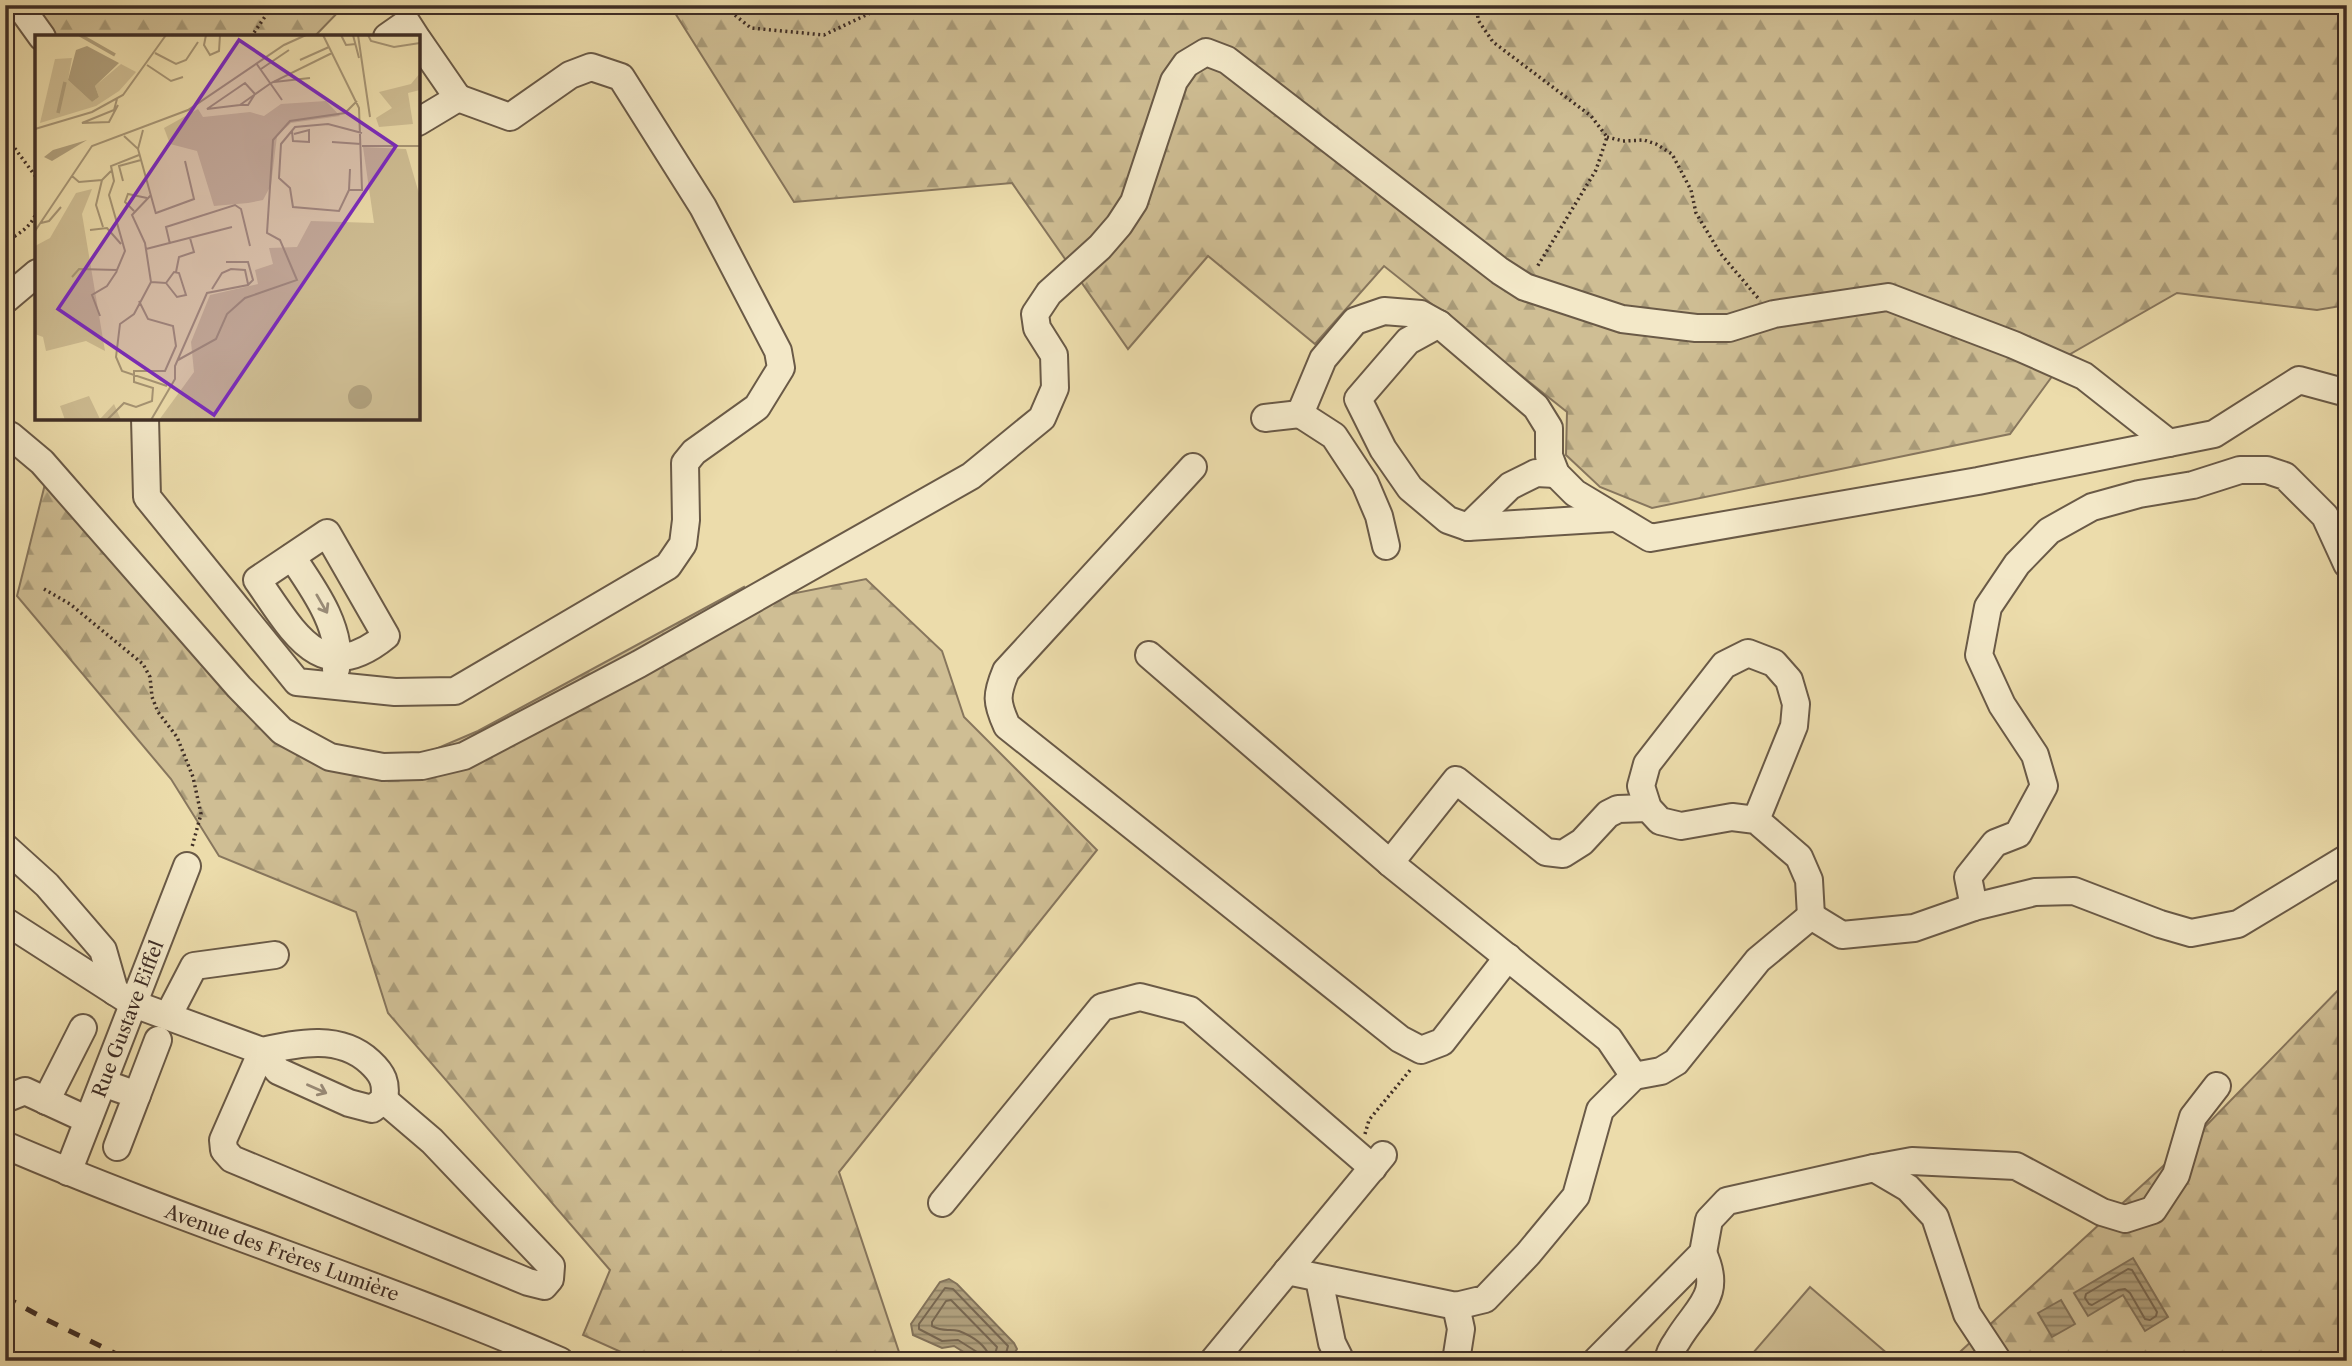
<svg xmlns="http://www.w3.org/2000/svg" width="2352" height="1366" viewBox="0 0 2352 1366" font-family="'Libre Caslon Text',serif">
<defs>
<pattern id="forest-firs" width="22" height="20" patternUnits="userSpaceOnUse" patternTransform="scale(1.75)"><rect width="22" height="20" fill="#cfbe94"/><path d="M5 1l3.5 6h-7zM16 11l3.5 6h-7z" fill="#a99b79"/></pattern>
<pattern id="water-rules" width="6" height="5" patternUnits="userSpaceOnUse" patternTransform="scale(1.75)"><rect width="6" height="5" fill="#b1a17e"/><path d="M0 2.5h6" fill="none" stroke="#918467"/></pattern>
</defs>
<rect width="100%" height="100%" fill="#ecdcab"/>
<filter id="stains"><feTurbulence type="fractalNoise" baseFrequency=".00286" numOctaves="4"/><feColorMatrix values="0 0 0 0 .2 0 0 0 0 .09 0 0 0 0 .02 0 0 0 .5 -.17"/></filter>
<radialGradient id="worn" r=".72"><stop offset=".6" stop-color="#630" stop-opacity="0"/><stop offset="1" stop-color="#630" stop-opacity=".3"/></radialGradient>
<g fill="url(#forest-firs)" stroke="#87765d" stroke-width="2">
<path d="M33 5H345L314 37H54Z"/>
<path d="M670 5H2347V305L2317 310 2177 293 2067 356 2010 434 1652 508 1600 487 1566 455 1567 412 1384 266 1315 344 1208 256 1128 349 1012 183 794 202Z"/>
<path d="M52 456 250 686 286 720 319 740 351 750 387 756 424 754 478 731 744 587 751 602 866 579 942 651 964 717 1097 850 839 1172 902 1361H641L583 1335 610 1270 388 1013 356 912 219 856 171 779 17 596Z"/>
<path d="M2347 981V1361H1950L2197 1135Z"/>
</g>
<path fill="#cfbe94" stroke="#87765d" stroke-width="2" d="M1810 1287 1896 1361H1746Z"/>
<g fill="url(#water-rules)" stroke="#83735b" stroke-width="2">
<path d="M2133 1258 2168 1317 2145 1331 2123 1295 2088 1316 2074 1293Z"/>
<path d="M949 1279 957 1284 1014 1343 1017 1349 1010 1361H978L954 1346 942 1348 913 1335 911 1324 940 1282Z"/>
<path d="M2061 1300 2075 1324 2052 1337 2038 1313Z"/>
</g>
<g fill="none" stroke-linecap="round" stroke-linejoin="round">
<g stroke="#786852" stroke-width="2">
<path d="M2128 1269 2132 1270 2157 1312 2156 1316 2150 1320 2145 1319 2130 1293 2125 1289 2118 1290 2092 1305 2089 1304 2085 1298 2086 1294Z"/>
<path d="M951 1300 997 1347 994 1358 990 1357C985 1345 972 1336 959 1331 948 1328 945 1333 932 1326V1322L946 1301Z"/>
<path d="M980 1361 977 1352 958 1340 942 1341 919 1329V1324L945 1288 953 1289 1008 1346 1004 1361"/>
</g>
<g stroke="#6a5a47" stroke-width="30">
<g id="minor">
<path d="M19 5 42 37"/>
<path d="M387 37 407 23 416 37"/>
<path d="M418 40 458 98 418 122"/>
<path d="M5 300 37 273"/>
<path d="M1439 324 1408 341 1358 399 1383 449 1410 488 1448 520 1468 527 1613 518"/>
<path d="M145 418 147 497 297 682 395 692 455 691 668 566 683 544 686 520 685 463 694 452 757 407 781 368 778 351 703 207 621 77 591 67 570 75 510 117 458 98"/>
<path d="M1265 418 1300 414"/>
<path d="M5 433 11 436 42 462 239 687 282 731 330 757 383 767 422 766 464 756 639 664 971 476 1042 418 1055 388 1054 355 1037 328 1035 314 1049 293 1100 247 1119 225 1134 202 1174 81 1186 64 1206 52 1227 60 1500 271 1525 287 1622 319 1696 328H1729L1774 314 1888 297 2014 345 2084 376 2169 443"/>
<path d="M1193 467 1006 671C996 695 996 702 1007 726L1400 1039 1421 1050 1442 1042 1508 957"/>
<path d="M1468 527 1510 486 1536 473 1556 474"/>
<path d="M327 533 386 636C320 690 292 629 257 580Z"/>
<path d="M1386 546 1379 516 1365 483 1334 436 1300 414 1323 359 1355 321 1384 311 1421 314 1439 324 1536 407 1549 428V456L1556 474 1575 493 1650 538 1978 481 2214 434 2299 380 2347 393"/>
<path d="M292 557C313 588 344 630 336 669"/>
<path d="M1149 655 1390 863 1609 1039 1634 1076"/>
<path d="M1756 820 1794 726 1796 704 1789 680 1774 663 1748 653 1724 665 1647 764 1641 786 1648 808 1660 821 1681 826 1732 817 1756 820 1799 857 1809 880 1811 916"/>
<path d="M5 847 47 885 103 950 115 992"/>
<path d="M1390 863 1456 780 1546 852 1563 854 1582 842 1608 814 1618 809 1648 808"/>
<path d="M1974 907 1968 877 1995 843 2018 834 2044 786 2035 755 2002 705 1979 655 1988 607 2017 564 2049 531 2092 507 2139 494 2193 485 2240 470H2267L2285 476 2325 516 2347 564"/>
<path d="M5 921 134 1004 262 1051 278 1071 349 1103 372 1109 384 1100C387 1083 383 1074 370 1062 340 1034 299 1043 262 1051"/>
<path d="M168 1016 194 966 275 955"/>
<path d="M262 1051 223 1140 224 1150 232 1159 528 1282 544 1286 550 1279 551 1266 432 1141 384 1100"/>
<path d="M103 1083 137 1095 117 1147"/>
<path d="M137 1095 158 1040"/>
<path d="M5 1099 25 1091 88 1120"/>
<path d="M46 1101 83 1028"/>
<path d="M5 1145C188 1224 378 1282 560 1361"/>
<path d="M1874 1168 1912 1161 2016 1166 2102 1212 2125 1219 2153 1210 2176 1175 2193 1117 2217 1086"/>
<path d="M68 1172 187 866"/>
<path d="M942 1203 1102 1007 1140 997 1190 1010 1373 1168"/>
<path d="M1287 1271 1456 1306 1485 1299 1528 1254 1576 1196 1600 1110 1634 1076 1661 1071 1676 1062 1758 960 1811 916 1842 935 1914 928 1974 907 2035 892 2074 891 2160 924 2191 933 2238 924 2347 858"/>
<path d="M1319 1279 1332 1343 1341 1361"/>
<path d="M1456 1306 1461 1329 1456 1361"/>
<path d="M1213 1361 1383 1155"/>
<path d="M1596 1361 1703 1253 1709 1220 1727 1201 1874 1168 1908 1188 1935 1217 1967 1314 1998 1361"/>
<path d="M1668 1361C1669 1353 1672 1348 1677 1341 1698 1306 1723 1296 1703 1253"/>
</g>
</g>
<g stroke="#3f2e26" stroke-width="3.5" stroke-dasharray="2 3.5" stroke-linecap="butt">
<path d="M722 5 751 28 824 35 887 5"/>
<path d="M1477 5 1478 20 1493 42 1591 116 1607 137 1596 170 1537 267"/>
<path d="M251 37 273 5"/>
<path d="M5 135 36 177 37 183"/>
<path d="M1607 137 1623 141 1644 140 1656 144 1672 154 1691 190 1696 213 1720 253 1758 298"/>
<path d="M5 242C19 234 33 226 37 210"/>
<path d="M44 589 70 604 143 664 150 677 152 697 158 712 177 737 193 777 201 814 192 847"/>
<path d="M1365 1134 1369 1120 1411 1069"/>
</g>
<use href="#minor" stroke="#f3e8c8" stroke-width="26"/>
<path stroke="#3f2e26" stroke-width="5" stroke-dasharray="12 12" stroke-linecap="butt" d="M5 1297 47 1320 131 1361"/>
</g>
<defs><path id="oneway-shaft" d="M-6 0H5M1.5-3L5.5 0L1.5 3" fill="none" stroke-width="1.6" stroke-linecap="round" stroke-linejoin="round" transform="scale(1.75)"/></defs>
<g stroke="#998b77">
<use href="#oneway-shaft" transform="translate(322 604) rotate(60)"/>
<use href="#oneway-shaft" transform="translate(317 1089) rotate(24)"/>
</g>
<g text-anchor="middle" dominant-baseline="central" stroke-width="6" stroke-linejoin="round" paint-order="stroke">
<g font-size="19" fill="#3f2e26" stroke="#f3e8c8">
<text transform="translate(128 1019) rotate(-69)">Rue Gustave Eiffel</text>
<text transform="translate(282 1253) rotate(20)">Avenue des Frères Lumière</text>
</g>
</g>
<g transform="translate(35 35)">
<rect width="385" height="385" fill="#ecdcab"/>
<path d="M37 23 33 45 57 67 64 62 60 51 86 29 101 37 84 56 61 71 5 88 20 24Z" fill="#cfbe94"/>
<path d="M385 38V55L373 58 378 89 344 92 341 83 357 73 344 57 376 49ZM291 66 305 81 256 88 242 101 236 150 228 165 213 168 179 171 162 116 135 109 129 93 163 74 168 82 215 77 229 81 246 69ZM328 112 371 114 385 162V385H124L159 337 156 307 175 260 223 249 220 235 238 229 234 213 262 212 276 186 339 188ZM57 154 47 179 70 316 51 306 11 316 8 302 0 299V211L15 203 41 158ZM54 361 65 384 79 369 86 385H30L25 371Z" fill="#cfbe94"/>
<path d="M52 11 84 28 60 51 64 62 57 67 33 45 41 15ZM52 105 17 126 9 122 18 115ZM313 362a12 12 0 1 1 24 0a12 12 0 1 1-24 0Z" fill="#b1a17e"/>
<path fill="none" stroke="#b1a17e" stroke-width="3.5" d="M45 0 80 20M23 78 30 47"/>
<path fill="none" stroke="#a79676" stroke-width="2" d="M171 0 169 10 175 20 184 16 185 0M288 0 324 73 327 155H314L315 134M306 0 311 10 321 9M318 0 324 23M323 0 335 82M333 0 336 6 359 12 385 8M120 18 141 29 151 25 163 7M265 25 294 12M221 28 247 65M112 30 136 46 148 42M226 34 254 15M239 47 275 43M220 59 213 70H205L236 48 297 18M82 64 79 75 47 88 74 87 83 70M205 70 172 74 210 48 220 59M0 94 57 77 88 60 131 0M257 96 258 106 274 107V95L259 99M89 101 103 114 108 95M297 107 326 109M327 111H385M103 114 121 179M37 141 44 147 67 145 76 136M67 145 61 170 68 192M88 146 84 131 106 125M314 155 304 176 258 172 255 153 244 143 246 109 260 92 293 89 327 98M116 160 97 180 110 208 116 247 99 279 85 289 81 322 87 336 132 351M99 176 90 167 93 159 112 163M121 178 159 164 150 126M6 188 14 186 26 172M55 195 72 193 86 209M0 196 57 111 153 75 249 10 271 0M135 209 131 192 200 170 206 174 215 211M111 214 197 192M141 237 144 222 159 217 155 203M37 242 44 234 82 235 90 216 74 160 79 146 76 131 104 120M116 247 131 248 139 237 144 238 151 260 142 262 131 248M177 254 187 238 196 234 210 235 213 249M65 281 57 260 72 251 82 236M143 325 181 304 192 279 210 263 262 245 245 205 232 198 238 105 255 86 310 78 322 66M72 385 89 368 101 372 117 366 118 353 99 347V336H130L141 311 138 291 113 284 104 266M116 385 140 344V331L172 258 213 250 218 245 213 227H191"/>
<path fill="#7b2cbf" fill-opacity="0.15" stroke="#7b2cbf" stroke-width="3.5" d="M204 5 361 111 179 380 23 274Z"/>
<rect width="385" height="385" fill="none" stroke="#3f2e26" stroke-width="3.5"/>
</g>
<rect width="2352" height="1366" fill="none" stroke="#ecdcab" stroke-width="28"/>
<rect x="7" y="7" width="2338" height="1352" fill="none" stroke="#3f2e26" stroke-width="3.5"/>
<rect x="14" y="14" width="2324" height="1338" fill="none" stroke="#3f2e26" stroke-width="2"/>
<rect width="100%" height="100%" filter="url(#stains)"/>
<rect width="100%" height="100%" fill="url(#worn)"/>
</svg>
